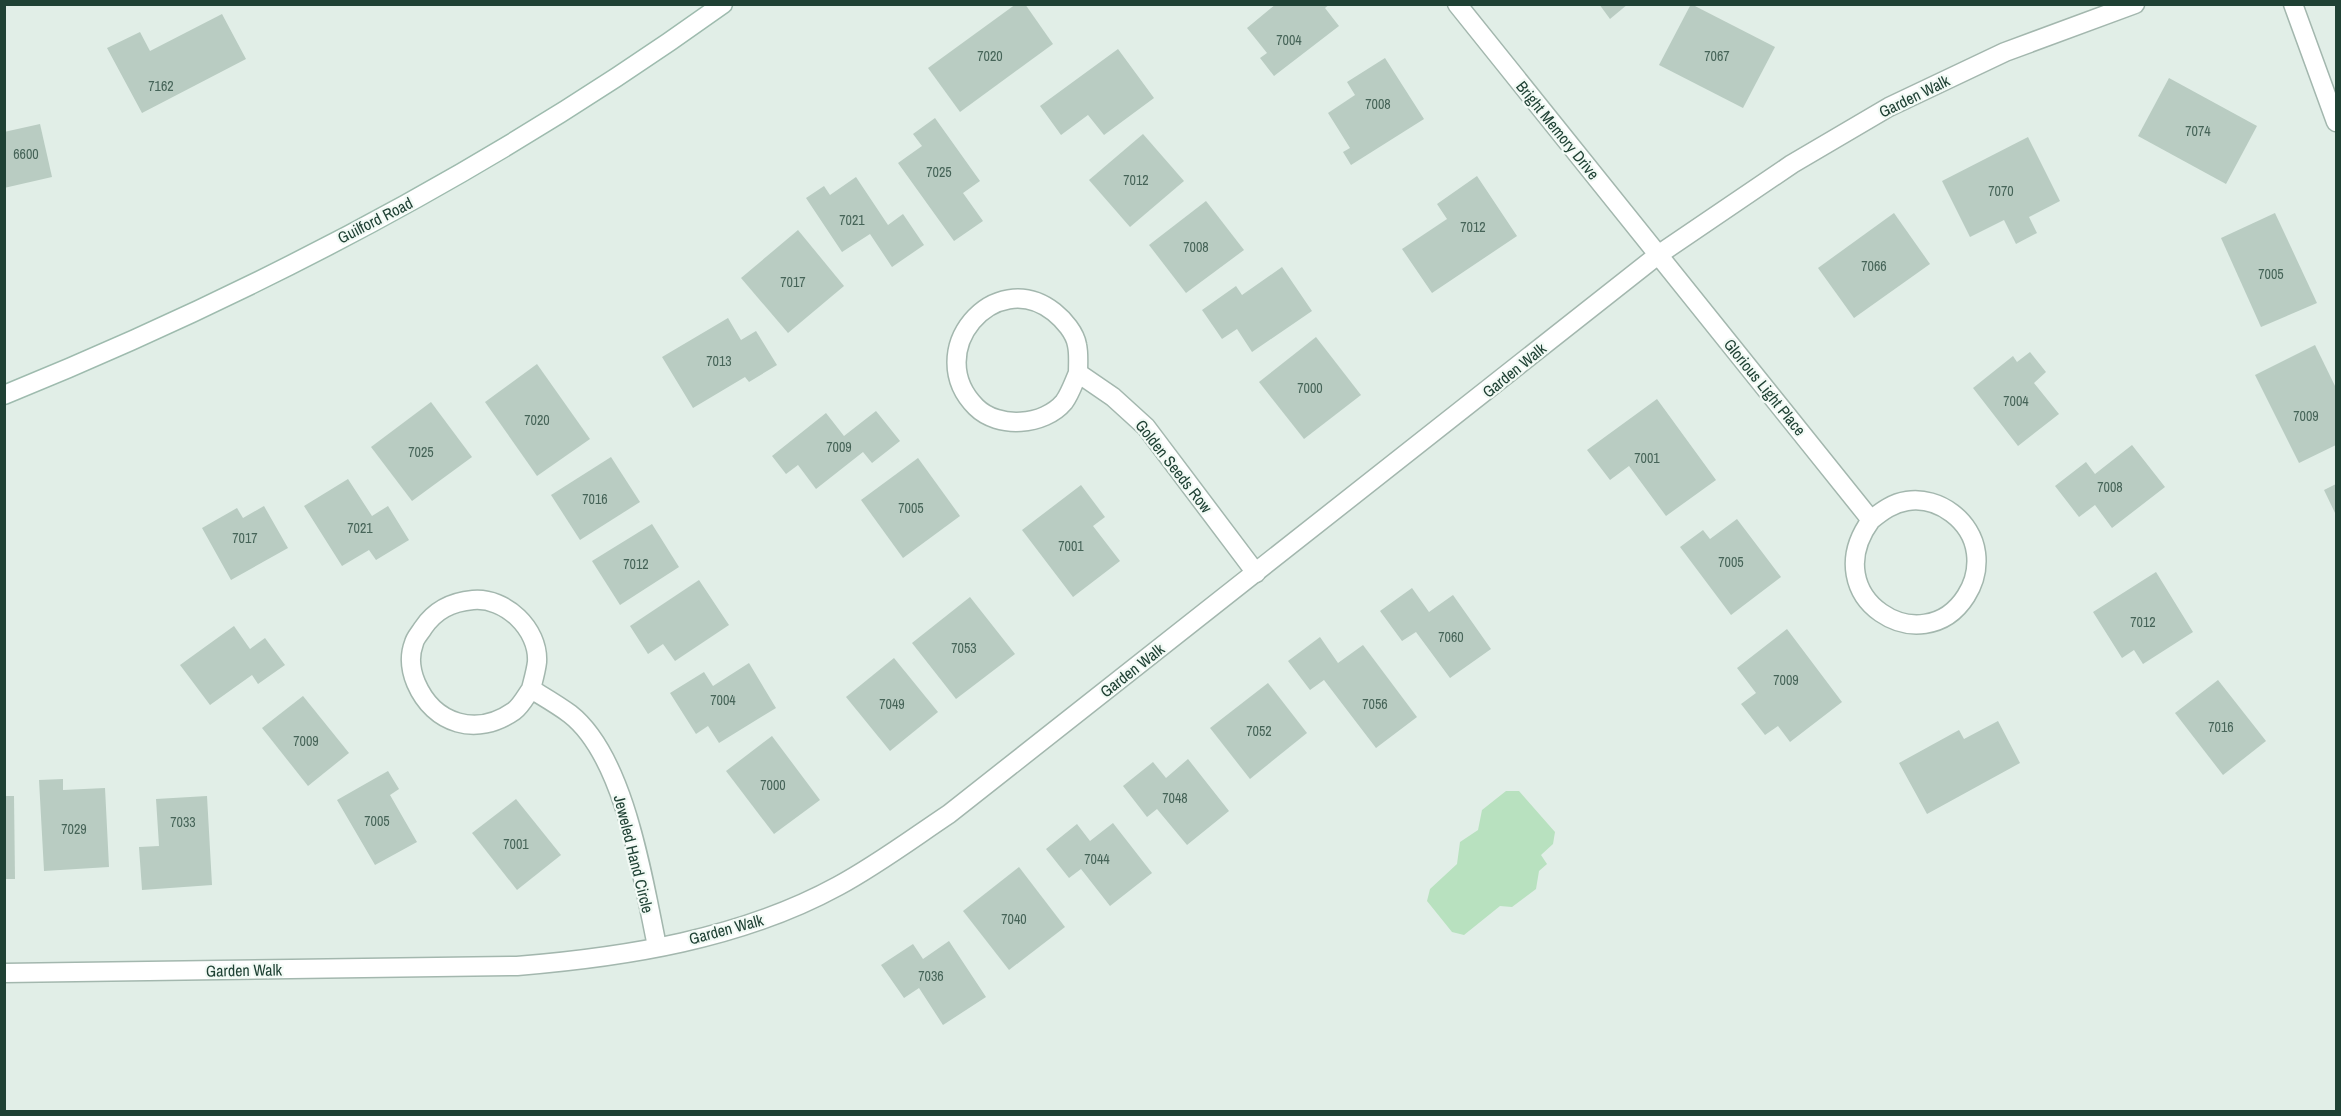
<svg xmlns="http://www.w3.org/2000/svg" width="2341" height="1116" viewBox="0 0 2341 1116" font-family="'Archivo Narrow',sans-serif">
<rect width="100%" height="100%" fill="#e1eee7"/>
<path fill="#b8e1bf" d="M1506 791H1519L1555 832 1553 844 1541 855 1547 864 1539 871 1536 889 1512 907 1500 906 1464 935 1452 932 1427 901 1430 889 1457 864 1460 842 1478 830 1482 810Z"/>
<g fill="#b9ccc2">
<path d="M1016 4H1025L1053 44 960 112 928 68Z"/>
<path d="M1276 4H1330L1325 8 1339 26 1274 76 1260 58 1267 53 1247 28Z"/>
<path d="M1599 4H1628L1610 19Z"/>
<path d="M1691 4 1775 47 1743 108 1659 65Z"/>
<path d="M222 14 246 59 142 113 107 48 140 32 150 51Z"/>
<path d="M1118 49 1154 98 1104 135 1088 115 1061 135 1040 106Z"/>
<path d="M1385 58 1424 119 1351 165 1343 152 1350 148 1328 113 1355 95 1347 82Z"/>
<path d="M2169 78 2257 126 2226 184 2138 136Z"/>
<path d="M935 118 980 181 963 193 983 221 954 241 898 163 922 146 913 134Z"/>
<path d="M40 124 52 177 4 188V132Z"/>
<path d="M1143 134 1184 181 1130 227 1089 180Z"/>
<path d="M2028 137 2060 201 2029 217 2037 233 2016 244 2004 220 1970 237 1942 181Z"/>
<path d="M1477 176 1517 236 1432 293 1402 249 1447 219 1437 204Z"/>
<path d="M856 177 888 225 903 214 924 245 892 267 870 234 842 252 806 198 824 186 830 195Z"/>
<path d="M1206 201 1244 250 1186 293 1149 245Z"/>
<path d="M1894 213 1930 264 1854 318 1818 268Z"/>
<path d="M2275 213 2317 303 2261 327 2221 238Z"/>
<path d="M798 230 844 286 788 333 741 278Z"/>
<path d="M1282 267 1312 311 1252 352 1237 329 1222 339 1202 310 1236 286 1242 295Z"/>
<path d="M728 318 741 340 756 331 777 365 749 382 745 377 693 408 662 357Z"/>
<path d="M1316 337 1361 395 1304 439 1259 382Z"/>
<path d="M2315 345 2336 388V445L2299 463 2255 375Z"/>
<path d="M2030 352 2046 372 2034 383 2059 414 2018 446 1973 388 2013 356 2017 362Z"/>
<path d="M537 364 590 439 537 476 485 402Z"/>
<path d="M1657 399 1716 480 1666 516 1629 466 1610 480 1587 450Z"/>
<path d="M431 402 472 457 412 501 371 447Z"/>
<path d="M876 411 900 441 872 463 863 452 816 489 798 465 786 474 772 456 826 413 844 436Z"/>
<path d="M2132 445 2165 487 2112 528 2095 505 2079 517 2055 486 2086 462 2095 474Z"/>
<path d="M611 457 640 502 580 540 551 495Z"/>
<path d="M918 458 960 516 903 558 861 500Z"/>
<path d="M348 479 372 516 388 506 409 540 376 560 369 550 342 566 304 506Z"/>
<path d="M2336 484V515L2324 490Z"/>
<path d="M1081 485 1105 517 1093 526 1120 561 1073 597 1022 530Z"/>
<path d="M264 506 288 548 231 580 202 528 237 508 243 518Z"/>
<path d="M1737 519 1781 577 1731 615 1680 547 1703 530 1710 539Z"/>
<path d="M652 524 679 567 620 605 592 561Z"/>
<path d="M2156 572 2193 632 2143 664 2134 650 2122 658 2093 612Z"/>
<path d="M699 580 729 625 675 661 663 644 648 654 630 626Z"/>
<path d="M1412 588 1429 612 1453 595 1491 649 1450 678 1416 632 1402 641 1380 611Z"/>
<path d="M970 597 1015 654 956 699 912 643Z"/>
<path d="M234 626 250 649 265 638 285 665 258 684 252 675 210 705 180 665Z"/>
<path d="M1787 629 1842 702 1790 742 1778 726 1765 735 1741 704 1756 693 1737 668Z"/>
<path d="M1320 637 1338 663 1363 645 1417 717 1376 748 1324 680 1310 690 1288 661Z"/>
<path d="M894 658 938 712 890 751 846 697Z"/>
<path d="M749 663 776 708 719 743 708 726 696 734 670 693 704 672 713 686Z"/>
<path d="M2218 680 2266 741 2223 775 2175 713Z"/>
<path d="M1268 683 1307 733 1250 779 1210 728Z"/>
<path d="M303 696 349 753 308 786 262 728Z"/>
<path d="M1998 721 2020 763 1927 814 1899 763 1959 730 1964 739Z"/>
<path d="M772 736 820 800 774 834 726 771Z"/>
<path d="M1188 759 1229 811 1187 845 1157 809 1147 817 1123 786 1153 762 1166 778Z"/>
<path d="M388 771 399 789 390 795 417 842 375 865 337 800Z"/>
<path d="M63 779V790L105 788 109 867 44 871 39 780Z"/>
<path d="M4 796H14L15 879H4Z"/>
<path d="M207 796 212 885 142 890 139 847 159 846 156 799Z"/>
<path d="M516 799 561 855 517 890 472 833Z"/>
<path d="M1113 823 1152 873 1110 906 1081 869 1069 878 1046 849 1077 824 1090 841Z"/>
<path d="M1019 867 1065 927 1009 970 963 911Z"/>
<path d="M949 941 986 997 943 1025 919 988 904 998 881 965 913 944 923 959Z"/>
</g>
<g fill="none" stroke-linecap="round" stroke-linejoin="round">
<g stroke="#a3b7ae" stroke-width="21">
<g id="minor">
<path d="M1457 4 1871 520C1882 511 1893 503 1907 501 1939 496 1972 521 1976 553 1978 569 1975 582 1966 596 1923 664 1814 598 1871 520"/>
<path d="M2293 4 2336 122"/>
<path d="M1078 373C1078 364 1079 354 1077 345 1075 333 1064 320 1054 312 994 265 921 352 976 407 998 429 1044 426 1064 402 1070 394 1074 382 1078 373L1113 397 1146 427 1256 573"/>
<path d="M531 689C526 696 521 706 514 711 477 737 434 725 416 683 411 671 409 656 414 643 415 638 420 633 423 628 435 610 451 602 473 600 505 597 539 629 537 662 536 671 533 681 531 689 544 697 558 705 570 714 625 757 643 880 657 946"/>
<path d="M4 973 517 966C626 957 741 939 838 886 877 865 913 838 949 814L1658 255 1792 164 1889 107 2005 52 2135 4"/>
</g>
</g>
<g stroke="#9ebbae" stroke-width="21">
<path id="secondary" d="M4 395C257 292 501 164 723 4"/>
</g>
<use href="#minor" stroke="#fff" stroke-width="18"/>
<use href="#secondary" stroke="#fff" stroke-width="18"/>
</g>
<g text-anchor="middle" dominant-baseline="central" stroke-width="4.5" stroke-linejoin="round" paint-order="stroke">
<g font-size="14" fill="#466458">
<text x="1289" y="40">7004</text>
<text x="990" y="56">7020</text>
<text x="1717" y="56">7067</text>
<text x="161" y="86">7162</text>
<text x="1378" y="104">7008</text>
<text x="2198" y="131">7074</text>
<text x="26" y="154">6600</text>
<text x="939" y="172">7025</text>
<text x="1136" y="180">7012</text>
<text x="2001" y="191">7070</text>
<text x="852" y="220">7021</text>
<text x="1473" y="227">7012</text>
<text x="1196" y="247">7008</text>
<text x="1874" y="266">7066</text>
<text x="2271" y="274">7005</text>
<text x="793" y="282">7017</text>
<text x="719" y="361">7013</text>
<text x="1310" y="388">7000</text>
<text x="2016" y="401">7004</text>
<text x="2306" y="416">7009</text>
<text x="537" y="420">7020</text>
<text x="839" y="447">7009</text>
<text x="421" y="452">7025</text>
<text x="1647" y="458">7001</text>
<text x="2110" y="487">7008</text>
<text x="595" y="499">7016</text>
<text x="911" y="508">7005</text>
<text x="360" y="528">7021</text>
<text x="245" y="538">7017</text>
<text x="1071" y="546">7001</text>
<text x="1731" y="562">7005</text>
<text x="636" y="564">7012</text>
<text x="2143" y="622">7012</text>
<text x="1451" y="637">7060</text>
<text x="964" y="648">7053</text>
<text x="1786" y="680">7009</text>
<text x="723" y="700">7004</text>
<text x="892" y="704">7049</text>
<text x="1375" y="704">7056</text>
<text x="2221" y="727">7016</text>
<text x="1259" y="731">7052</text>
<text x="306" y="741">7009</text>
<text x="773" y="785">7000</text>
<text x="1175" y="798">7048</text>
<text x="377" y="821">7005</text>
<text x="183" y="822">7033</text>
<text x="74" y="829">7029</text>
<text x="516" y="844">7001</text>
<text x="1097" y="859">7044</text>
<text x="1014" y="919">7040</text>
<text x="931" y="976">7036</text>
</g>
<g font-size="16" fill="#1f4134" stroke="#f2faf5">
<text transform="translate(1914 96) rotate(-26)">Garden Walk</text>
<text transform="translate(1558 130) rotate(51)">Bright Memory Drive</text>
<text transform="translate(375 220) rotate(-27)">Guilford Road</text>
<text transform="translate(1514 370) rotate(-39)">Garden Walk</text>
<text transform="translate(1765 387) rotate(51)">Glorious Light Place</text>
<text transform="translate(1174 466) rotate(52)">Golden Seeds Row</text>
<text transform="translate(1132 670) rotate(-38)">Garden Walk</text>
<text transform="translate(634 854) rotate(76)">Jeweled Hand Circle</text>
<text transform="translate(726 929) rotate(-15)">Garden Walk</text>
<text transform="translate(244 970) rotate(-1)">Garden Walk</text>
</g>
</g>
<rect width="2341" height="1116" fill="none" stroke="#1f4134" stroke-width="12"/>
</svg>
